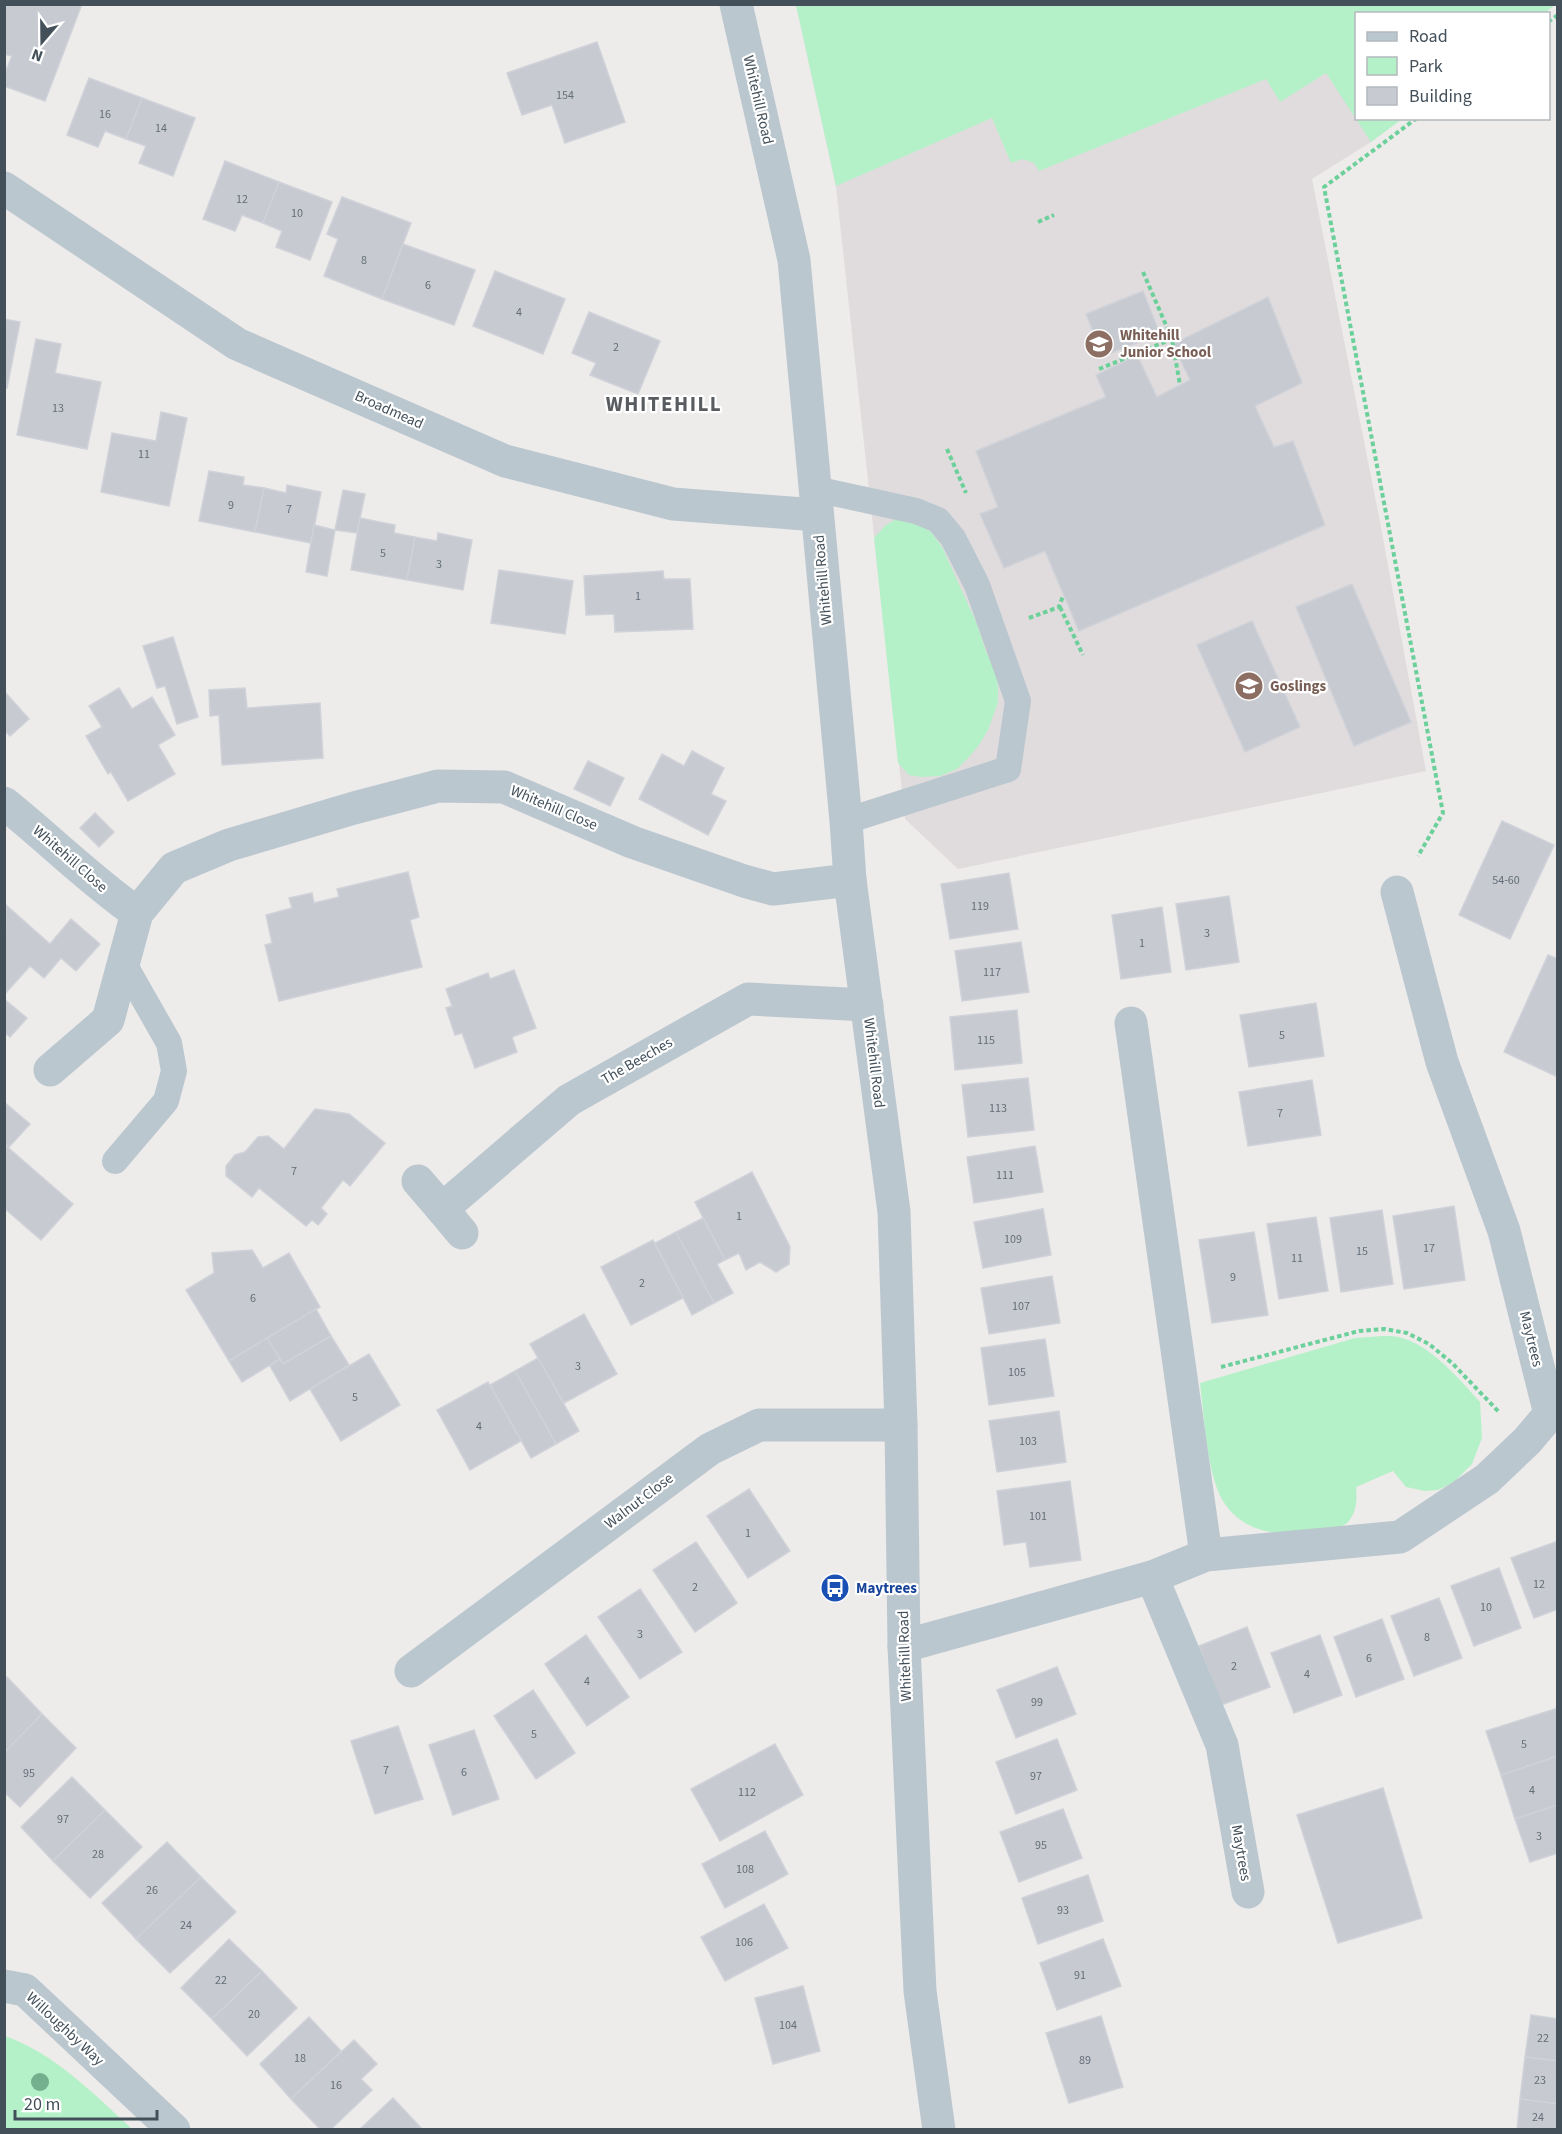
<svg xmlns="http://www.w3.org/2000/svg" width="1562" height="2134" viewBox="0 0 1562 2134" font-family="'Source Sans 3',sans-serif">
<rect width="100%" height="100%" fill="#eeebeb"/>
<path fill="#e0dcdd" d="M796 5H1555L1543 14H1356V118L1402 119 1371 142 1312 179 1380 522 1426 771 958 869 905 819 836 187Z"/>
<g fill="#b5f1c8">
<path d="M796 5V4L1555 5 1543 14H1356V118L1402 119 1371 142 1326 73 1280 102 1266 79 1039 171 1034 163 1023 159 1011 163 992 118 836 186Z"/>
<path d="M898 518 918 523 931 532 942 547 977 624 986 652 995 669 998 686V702L988 730 979 745 970 756 957 769 940 776 921 777 909 775 898 763 874 538 886 525Z"/>
<path d="M1383 1336C1389 1336 1396 1336 1402 1338 1432 1346 1460 1380 1480 1402L1482 1438 1472 1464 1454 1482 1438 1490 1425 1491 1406 1487 1393 1471 1356 1487C1357 1500 1357 1512 1348 1522 1342 1528 1330 1529 1322 1531 1287 1536 1248 1537 1225 1504 1207 1479 1204 1416 1200 1383L1355 1338Z"/>
<path d="M5 2036C54 2053 94 2094 132 2129H5Z"/>
</g>
<g fill="#c7cad1" stroke="#cfd2d8" stroke-width="1.5">
<path d="M7 4H82L45 101 4 86V75L12 56 4 54V11Z"/>
<path d="M597 42 625 122 565 143 552 105 522 115 507 73Z"/>
<path d="M89 78 142 98 126 139 105 131 98 147 67 135Z"/>
<path d="M142 98 195 118 173 176 139 163 146 146 126 139Z"/>
<path d="M225 161 279 182 263 223 242 215 235 231 203 219Z"/>
<path d="M279 182 332 202 310 260 276 247 282 231 263 223Z"/>
<path d="M342 197 411 223 382 299 324 276 338 239 327 234Z"/>
<path d="M403 244 475 270 454 325 382 299Z"/>
<path d="M495 271 565 299 543 354 473 326Z"/>
<path d="M1143 291 1160 334 1103 356 1086 314Z"/>
<path d="M1268 297 1302 383 1255 406 1274 447 1293 441 1325 525 1079 631 1045 551 1004 568 980 514 998 507 976 451 1106 397 1096 375 1137 355 1157 397 1190 380 1173 344Z"/>
<path d="M589 312 660 341 638 394 590 375 596 363 572 353Z"/>
<path d="M4 319 20 322 7 388H4Z"/>
<path d="M36 339 61 344 55 373 101 382 87 449 17 435Z"/>
<path d="M161 412 187 418 169 506 101 492 112 433 156 441Z"/>
<path d="M209 471 244 477 243 485 264 488 255 532 199 521Z"/>
<path d="M287 485 321 492 311 543 255 532 264 488 286 493Z"/>
<path d="M343 490 365 494 357 533 335 530Z"/>
<path d="M360 518 395 525 394 533 415 537 407 580 351 570Z"/>
<path d="M314 525 335 530 327 576 306 572Z"/>
<path d="M438 533 472 540 463 590 407 580 415 537 437 541Z"/>
<path d="M499 570 573 581 565 634 491 623Z"/>
<path d="M663 571 664 579H690L693 629 615 632 614 614 586 615 584 576Z"/>
<path d="M1352 584 1411 722 1354 746 1296 607Z"/>
<path d="M1252 621 1300 727 1245 752 1197 645Z"/>
<path d="M173 637 198 717 177 724 165 686 157 688 143 646Z"/>
<path d="M119 688 132 709 152 697 175 735 158 745 175 774 128 801 111 772 108 774 86 736 102 727 89 706Z"/>
<path d="M245 688 247 708 320 703 323 758 222 765 219 715 210 716 209 690Z"/>
<path d="M4 691 29 719 10 736 4 730Z"/>
<path d="M692 751 724 768 711 794 726 801 708 835 639 799 662 754 684 766Z"/>
<path d="M588 761 624 778 610 806 574 789Z"/>
<path d="M95 813 114 832 99 847 80 828Z"/>
<path d="M1502 821 1554 845 1510 939 1459 915Z"/>
<path d="M408 872 419 917 410 920 422 967 279 1001 265 945 272 943 266 915 292 908 289 898 312 893 314 903 339 897 337 889Z"/>
<path d="M1009 873 1018 929 950 939 941 884Z"/>
<path d="M1229 896 1239 962 1186 970 1176 904Z"/>
<path d="M6 905 50 944 71 919 100 944 76 971 61 958 44 978 30 966 4 995Z"/>
<path d="M1162 907 1171 972 1121 979 1112 915Z"/>
<path d="M1021 942 1029 992 962 1001 955 951Z"/>
<path d="M1548 955 1558 959V1077L1504 1052Z"/>
<path d="M514 970 536 1028 512 1037 517 1052 475 1068 462 1033 455 1035 446 1008 452 1006 446 989 488 973 490 979Z"/>
<path d="M4 999 27 1018 10 1037 4 1032Z"/>
<path d="M1316 1003 1324 1056 1249 1067 1240 1015Z"/>
<path d="M1017 1010 1022 1063 955 1070 950 1017Z"/>
<path d="M1028 1078 1034 1130 968 1137 962 1085Z"/>
<path d="M1312 1080 1321 1135 1248 1146 1239 1092Z"/>
<path d="M4 1102 30 1124 9 1147 4 1143Z"/>
<path d="M315 1109 349 1114 385 1143 350 1186 343 1180 321 1208 327 1214 318 1225 312 1220 306 1226 259 1188 252 1197 226 1176V1166L235 1155 245 1152 258 1137 268 1136 284 1149Z"/>
<path d="M4 1144 73 1204 41 1240 4 1208Z"/>
<path d="M1035 1146 1043 1192 974 1203 967 1157Z"/>
<path d="M752 1172 790 1247 789 1264 776 1272 760 1262 746 1270 739 1253 725 1260 695 1202Z"/>
<path d="M1454 1206 1465 1280 1404 1289 1393 1216Z"/>
<path d="M1043 1209 1051 1255 983 1268 974 1222Z"/>
<path d="M1382 1210 1393 1284 1341 1292 1330 1218Z"/>
<path d="M1316 1217 1328 1291 1279 1299 1267 1224Z"/>
<path d="M703 1218 725 1260 717 1264 733 1293 714 1303 676 1232Z"/>
<path d="M676 1232 714 1303 692 1315 655 1243Z"/>
<path d="M1254 1232 1268 1315 1212 1323 1199 1240Z"/>
<path d="M653 1240 683 1298 631 1325 601 1267Z"/>
<path d="M252 1250 263 1268 289 1253 320 1307 229 1361 186 1290 214 1273 212 1253Z"/>
<path d="M1052 1276 1060 1323 989 1334 981 1288Z"/>
<path d="M316 1309 331 1336 283 1364 267 1338Z"/>
<path d="M584 1314 617 1374 564 1403 530 1344Z"/>
<path d="M331 1336 349 1365 290 1401 270 1366 280 1359 283 1364Z"/>
<path d="M267 1338 280 1359 242 1382 229 1361Z"/>
<path d="M1045 1339 1054 1396 989 1405 981 1348Z"/>
<path d="M369 1354 400 1405 341 1441 310 1389Z"/>
<path d="M538 1358 579 1431 556 1444 515 1371Z"/>
<path d="M515 1371 556 1444 531 1458 490 1385Z"/>
<path d="M488 1382 521 1441 470 1470 437 1410Z"/>
<path d="M1059 1411 1066 1462 997 1472 989 1421Z"/>
<path d="M1070 1481 1081 1560 1030 1567 1026 1542 1004 1545 997 1491Z"/>
<path d="M749 1489 790 1551 748 1578 707 1516Z"/>
<path d="M1558 1541V1609L1534 1618 1511 1558Z"/>
<path d="M696 1542 737 1603 695 1632 653 1570Z"/>
<path d="M1499 1568 1521 1628 1474 1646 1451 1586Z"/>
<path d="M640 1589 682 1652 640 1679 598 1617Z"/>
<path d="M1439 1598 1462 1658 1414 1676 1391 1616Z"/>
<path d="M1382 1619 1404 1679 1356 1697 1334 1637Z"/>
<path d="M1247 1627 1270 1687 1221 1705 1199 1646Z"/>
<path d="M586 1635 629 1697 587 1726 545 1664Z"/>
<path d="M1320 1635 1342 1695 1294 1713 1271 1653Z"/>
<path d="M1057 1667 1076 1714 1016 1738 997 1690Z"/>
<path d="M7 1677 42 1714 4 1753V1680Z"/>
<path d="M533 1690 575 1753 536 1779 494 1716Z"/>
<path d="M1558 1708V1756L1501 1775 1486 1731Z"/>
<path d="M42 1714 76 1748 20 1807 4 1792V1753Z"/>
<path d="M398 1726 423 1799 375 1814 351 1741Z"/>
<path d="M474 1730 499 1799 453 1815 429 1745Z"/>
<path d="M1057 1739 1077 1790 1016 1814 996 1762Z"/>
<path d="M775 1744 803 1795 720 1841 691 1789Z"/>
<path d="M1558 1756V1805L1515 1819 1501 1775Z"/>
<path d="M72 1777 105 1810 53 1861 21 1827Z"/>
<path d="M1383 1788 1422 1918 1338 1943 1297 1815Z"/>
<path d="M1558 1805V1853L1530 1862 1515 1819Z"/>
<path d="M1063 1809 1082 1858 1019 1882 1000 1832Z"/>
<path d="M105 1810 142 1847 90 1898 53 1861Z"/>
<path d="M765 1831 788 1874 725 1908 702 1864Z"/>
<path d="M167 1842 201 1877 136 1939 102 1903Z"/>
<path d="M1088 1875 1103 1921 1038 1944 1022 1898Z"/>
<path d="M201 1877 236 1912 170 1973 136 1939Z"/>
<path d="M764 1904 788 1948 725 1981 701 1937Z"/>
<path d="M229 1939 262 1971 212 2019 181 1988Z"/>
<path d="M1103 1939 1121 1986 1057 2010 1040 1963Z"/>
<path d="M262 1971 297 2008 247 2056 212 2019Z"/>
<path d="M803 1986 820 2051 773 2064 755 1998Z"/>
<path d="M1531 2015 1558 2019V2061L1525 2057Z"/>
<path d="M1101 2016 1123 2087 1069 2103 1046 2033Z"/>
<path d="M309 2017 341 2051 291 2099 260 2064Z"/>
<path d="M354 2040 377 2064 361 2079 372 2090 330 2130H321L291 2099Z"/>
<path d="M1525 2057 1558 2061V2104L1520 2099Z"/>
<path d="M393 2098 423 2130H359Z"/>
<path d="M1520 2099 1558 2104V2130H1517Z"/>
</g>
<g fill="none" stroke-linecap="round" stroke-linejoin="round">
<g stroke="#6bd099" stroke-width="4" stroke-dasharray="4.5 3" stroke-linecap="butt">
<path d="M1548 22 1558 15"/>
<path d="M1417 118 1324 187 1443 813 1418 856"/>
<path d="M1038 222 1054 215"/>
<path d="M1143 272 1172 339 1180 385"/>
<path d="M1099 369 1172 339"/>
<path d="M947 449 966 493"/>
<path d="M1060 607 1083 655"/>
<path d="M1029 618 1059 607 1063 596"/>
<path d="M1221 1367 1359 1331 1384 1329 1407 1333 1429 1344 1452 1363 1499 1412"/>
</g>
<g stroke="#bbc7cf" stroke-width="26">
<path d="M815 489 916 511 938 520 953 538 977 585 1018 701 1008 769 846 821"/>
<path d="M115 1161 166 1101 174 1071 169 1043 124 964"/>
</g>
<g stroke="#bbc7cf" stroke-width="33">
<path d="M4 188 237 344 505 461 673 504 817 515"/>
<path d="M4 803C49 839 90 880 137 913"/>
<path d="M1131 1023 1206 1555"/>
<path d="M50 1070 108 1020 137 913 174 868 229 845 354 808 438 786 504 787 632 842 744 881 773 889 850 880"/>
<path d="M418 1181 442 1209 569 1100 748 999 867 1005"/>
<path d="M442 1209 462 1233"/>
<path d="M1152 1577 1222 1745 1248 1892"/>
<path d="M904 1646 1152 1577 1206 1555 1400 1537 1487 1479 1527 1441 1550 1414 1504 1231 1442 1062 1397 892"/>
<path d="M411 1671 710 1449 759 1425H901"/>
<path d="M4 1986 25 1990 174 2130"/>
</g>
<path stroke="#bbc7cf" stroke-width="33" d="M736 4 794 260 846 821 850 880 894 1212 901 1425 904 1646 920 1991 939 2130"/>
</g>
<circle fill="#74af8e" cx="40" cy="2082" r="9"/>
<defs>
<g id="school-disc" transform="scale(1.5)"><circle r="9.5" fill="#8d6e63" stroke="#fff"/><path d="M0-5L7-2L0 1L-7-2ZM-4 1L0 2.5L4 1V4Q0 6-4 4Z" fill="#fff"/></g>
<g id="bus-disc" transform="scale(1.5)"><circle r="9.5" fill="#1a4fb4" stroke="#fff"/><path d="M-5-6H5V4H4V6H2V4H-2V6H-4V4H-5ZM-3.5-4V0h7V-4ZM-3.5 1.2v1.5H-2V1.2ZM2 1.2v1.5H3.5V1.2Z" fill="#fff"/></g>
</defs>
<g fill-rule="evenodd">
<use href="#school-disc" x="1099" y="344"/>
<use href="#school-disc" x="1249" y="686"/>
<use href="#bus-disc" x="835" y="1588"/>
</g>
<g text-anchor="middle" dominant-baseline="central" stroke-width="4.5" stroke-linejoin="round" paint-order="stroke">
<g font-size="12" fill="#646e78">
<text x="565" y="95">154</text>
<text x="105" y="114">16</text>
<text x="161" y="128">14</text>
<text x="242" y="199">12</text>
<text x="297" y="213">10</text>
<text x="364" y="260">8</text>
<text x="428" y="285">6</text>
<text x="519" y="312">4</text>
<text x="616" y="347">2</text>
<text x="58" y="408">13</text>
<text x="144" y="454">11</text>
<text x="231" y="505">9</text>
<text x="289" y="509">7</text>
<text x="383" y="553">5</text>
<text x="439" y="564">3</text>
<text x="638" y="596">1</text>
<text x="1506" y="880">54-60</text>
<text x="980" y="906">119</text>
<text x="1207" y="933">3</text>
<text x="1142" y="943">1</text>
<text x="992" y="972">117</text>
<text x="1282" y="1035">5</text>
<text x="986" y="1040">115</text>
<text x="998" y="1108">113</text>
<text x="1280" y="1113">7</text>
<text x="294" y="1171">7</text>
<text x="1005" y="1175">111</text>
<text x="739" y="1216">1</text>
<text x="1013" y="1239">109</text>
<text x="1429" y="1248">17</text>
<text x="1362" y="1251">15</text>
<text x="1297" y="1258">11</text>
<text x="1233" y="1277">9</text>
<text x="642" y="1283">2</text>
<text x="253" y="1298">6</text>
<text x="1021" y="1306">107</text>
<text x="578" y="1366">3</text>
<text x="1017" y="1372">105</text>
<text x="355" y="1397">5</text>
<text x="479" y="1426">4</text>
<text x="1028" y="1441">103</text>
<text x="1038" y="1516">101</text>
<text x="748" y="1533">1</text>
<text x="1539" y="1584">12</text>
<text x="695" y="1587">2</text>
<text x="1486" y="1607">10</text>
<text x="640" y="1634">3</text>
<text x="1427" y="1637">8</text>
<text x="1369" y="1658">6</text>
<text x="1234" y="1666">2</text>
<text x="1307" y="1674">4</text>
<text x="587" y="1681">4</text>
<text x="1037" y="1702">99</text>
<text x="534" y="1734">5</text>
<text x="1524" y="1744">5</text>
<text x="386" y="1770">7</text>
<text x="464" y="1772">6</text>
<text x="29" y="1773">95</text>
<text x="1036" y="1776">97</text>
<text x="1532" y="1790">4</text>
<text x="747" y="1792">112</text>
<text x="63" y="1819">97</text>
<text x="1539" y="1836">3</text>
<text x="1041" y="1845">95</text>
<text x="98" y="1854">28</text>
<text x="745" y="1869">108</text>
<text x="152" y="1890">26</text>
<text x="1063" y="1910">93</text>
<text x="186" y="1925">24</text>
<text x="744" y="1942">106</text>
<text x="1080" y="1975">91</text>
<text x="221" y="1980">22</text>
<text x="254" y="2014">20</text>
<text x="788" y="2025">104</text>
<text x="1543" y="2038">22</text>
<text x="300" y="2058">18</text>
<text x="1085" y="2060">89</text>
<text x="1540" y="2080">23</text>
<text x="336" y="2085">16</text>
<text x="1538" y="2117">24</text>
</g>
<g font-size="15" fill="#43505a" stroke="#fff">
<text transform="translate(758 100) rotate(77)">Whitehill Road</text>
<text transform="translate(389 410) rotate(24)">Broadmead</text>
<text transform="translate(823 580) rotate(-95)">Whitehill Road</text>
<text transform="translate(554 808) rotate(23)">Whitehill Close</text>
<text transform="translate(70 859) rotate(41)">Whitehill Close</text>
<text transform="translate(637 1061) rotate(-30)">The Beeches</text>
<text transform="translate(874 1063) rotate(83)">Whitehill Road</text>
<text transform="translate(1531 1339) rotate(76)">Maytrees</text>
<text transform="translate(639 1501) rotate(-37)">Walnut Close</text>
<text transform="translate(905 1656) rotate(-92)">Whitehill Road</text>
<text transform="translate(1241 1853) rotate(80)">Maytrees</text>
<text transform="translate(65 2029) rotate(43)">Willoughby Way</text>
</g>
<g font-size="15" font-weight="bold" fill="#785e54" stroke="#fff" text-anchor="start">
<text x="1120" y="335">Whitehill<tspan x="1120" dy="17">Junior School</tspan></text>
<text x="1270" y="686">Goslings</text>
</g>
<g font-size="15" font-weight="bold" fill="#164399" stroke="#fff" text-anchor="start">
<text x="856" y="1588">Maytrees</text>
</g>
<g font-size="21" font-weight="bold" letter-spacing="1.5" fill="#585c61" stroke="#fff">
<text x="664" y="404">WHITEHILL</text>
</g>
</g>
<rect width="1562" height="2134" fill="none" stroke="#43505a" stroke-width="12"/>
<rect x="1355" y="12" width="195" height="108" fill="#ffffff" stroke="#b4b9bd" stroke-width="1.5"/>
<rect x="1367" y="32" width="30" height="9" fill="#bbc7cf" stroke="#b4b9bd" stroke-width="1.5"/>
<text x="1409" y="42" font-size="18" fill="#43505a">Road</text>
<rect x="1367" y="57" width="30" height="18" fill="#b5f1c8" stroke="#b4b9bd" stroke-width="1.5"/>
<text x="1409" y="72" font-size="18" fill="#43505a">Park</text>
<rect x="1367" y="87" width="30" height="18" fill="#c7cad1" stroke="#b4b9bd" stroke-width="1.5"/>
<text x="1409" y="102" font-size="18" fill="#43505a">Building</text>
<g transform="translate(42 42) rotate(200)" stroke="#ffffff" stroke-width="4.5" paint-order="stroke">
<path d="M0-4.5L10 22L0 15L-10 22Z" fill="#43505a"/>
<text y="-9" font-size="16" font-weight="bold" text-anchor="middle" fill="#43505a">N</text>
</g>
<path d="M15 2110v9h142v-9" fill="none" stroke="#43505a" stroke-width="3"/>
<text x="24" y="2110" font-size="18" fill="#43505a" stroke="#ffffff" stroke-width="4.5" paint-order="stroke">20 m</text>
</svg>
